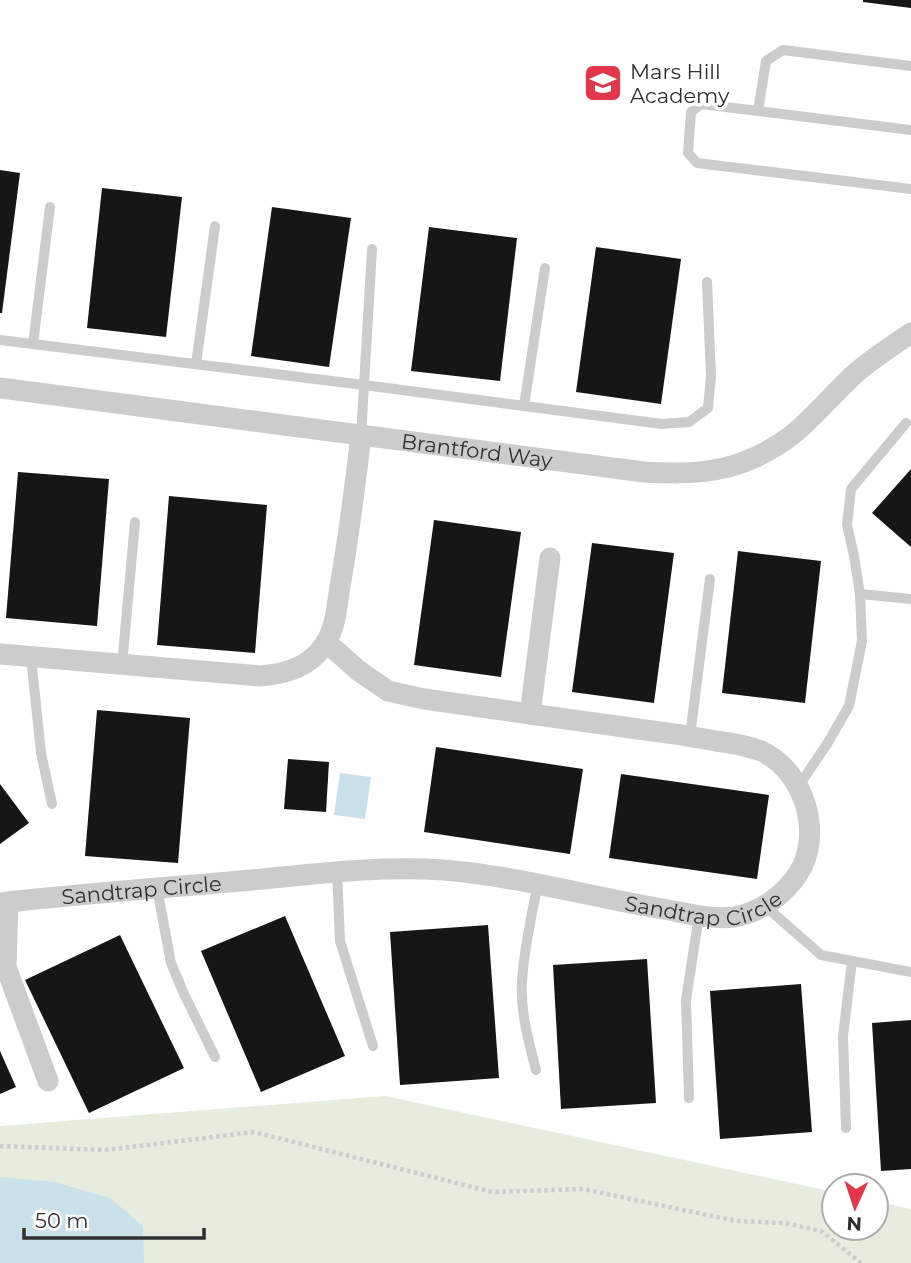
<svg xmlns="http://www.w3.org/2000/svg" width="911" height="1263" viewBox="0 0 911 1263" font-family="Montserrat,sans-serif">
<rect width="100%" height="100%" fill="#fff"/>
<path fill="#e6ecde" d="M385 1096 834 1192V1228H876V1201L911 1209V1263H0V1126Z"/>
<g fill="#cae0eb">
<path d="M340 773 371 777 365 819 334 815Z"/>
<path d="M0 1177 54 1182 110 1198 143 1226 144 1263H0Z"/>
</g>
<g fill="#161616">
<path d="M863 0H911V8L863 2Z"/>
<path d="M0 170 20 173 2 313H0Z"/>
<path d="M102 188 182 197 166 337 87 328Z"/>
<path d="M272 207 351 218 329 367 251 356Z"/>
<path d="M429 227 517 238 500 381 411 371Z"/>
<path d="M596 247 681 259 661 404 576 392Z"/>
<path d="M911 469V547L872 513Z"/>
<path d="M18 472 109 479 97 626 6 618Z"/>
<path d="M169 496 267 505 255 653 157 645Z"/>
<path d="M434 520 521 532 501 677 414 665Z"/>
<path d="M592 543 674 553 654 703 572 692Z"/>
<path d="M738 551 821 561 805 703 722 693Z"/>
<path d="M97 710 190 718 178 863 85 856Z"/>
<path d="M436 747 583 769 570 854 424 832Z"/>
<path d="M288 759 329 762 326 812 284 809Z"/>
<path d="M621 774 769 795 757 879 609 858Z"/>
<path d="M0 784 29 823 0 844Z"/>
<path d="M285 916 345 1056 261 1092 201 951Z"/>
<path d="M488 925 499 1078 400 1085 390 932Z"/>
<path d="M120 935 184 1068 89 1113 25 980Z"/>
<path d="M647 959 656 1103 561 1109 553 965Z"/>
<path d="M801 984 812 1132 720 1139 710 991Z"/>
<path d="M911 1020V1169L881 1171 872 1023Z"/>
<path d="M0 1051 16 1087 0 1094Z"/>
</g>
<g fill="none" stroke-linecap="round" stroke-linejoin="round">
<path stroke="#ccc" stroke-width="4.5" stroke-dasharray="3.5 3.5" stroke-linecap="butt" d="M0 1146 106 1150 254 1132 492 1192 583 1189 736 1221 784 1223 821 1231 861 1263"/>
<g stroke="#ccc" stroke-width="10">
<path d="M758 111 766 61 783 50 911 66"/>
<path d="M911 130 701 104 691 112 688 153 697 163 911 189"/>
<path d="M0 340 364 385 662 424 689 422 708 408 711 376 707 282"/>
<path d="M33 344 50 207"/>
<path d="M196 364 215 226"/>
<path d="M524 406 545 268"/>
<path d="M361 436 372 249"/>
<path d="M860 594 911 599"/>
<path d="M31 657 41 753 52 804"/>
<path d="M122 665 135 522"/>
<path d="M690 736 710 579"/>
<path d="M798 787 827 744 849 706 862 641 860 594 854 556 847 525 851 489 906 423"/>
<path d="M337 872 340 941 373 1046"/>
<path d="M157 888 171 963 184 994 215 1057"/>
<path d="M764 905 821 955 911 972"/>
<path d="M536 1070C529 1042 520 1012 522 982 524 949 531 916 538 884"/>
<path d="M689 1098 686 1000 699 915"/>
<path d="M846 1128 843 1036 852 961"/>
</g>
<g stroke="#ccc" stroke-width="21">
<path id="s1" d="M0 388 644 472C667 473 691 474 714 470 741 466 770 452 792 435 816 416 835 391 858 371 875 357 893 345 911 333"/>
<path d="M0 654 260 676C286 674 310 667 325 644 336 627 337 605 340 586 349 536 355 486 361 436"/>
<path d="M530 714 550 558"/>
<path d="M8 902 6 967 48 1081"/>
<path id="s2" d="M0 903C80 894 161 888 241 881 308 875 376 865 444 870 518 876 590 897 663 909 686 913 711 920 734 917 760 913 784 895 798 874 824 834 804 770 761 751 746 745 731 743 716 741 690 736 664 732 638 729 567 719 496 709 424 699L388 691 359 671 326 642"/>
</g>
</g>
<defs>
<g id="school-square" transform="scale(2.0125)"><rect x="-9" y="-9" width="18" height="18" rx="4" fill="#e2364a" stroke="#fff"/><path d="M0-5L7-2L0 1L-7-2ZM-4 1L0 2.5L4 1V4Q0 6-4 4Z" fill="#fff"/></g>
</defs>
<g fill-rule="evenodd">
<use href="#school-square" x="603" y="83"/>
</g>
<g text-anchor="middle" dominant-baseline="central" stroke-width="7" stroke-linejoin="round" paint-order="stroke">
<g font-size="21" fill="#2f2f2f" stroke="#fff" text-anchor="start">
<text x="630" y="71">Mars Hill<tspan x="630" dy="24">Academy</tspan></text>
</g>
<g font-size="21" fill="#2f2f2f" stroke="#fff">
<text stroke="none"><textPath href="#s1" startOffset="481">Brantford Way</textPath></text>
<text stroke="none"><textPath href="#s2" startOffset="142">Sandtrap Circle</textPath></text>
<text stroke="none"><textPath href="#s2" startOffset="710">Sandtrap Circle</textPath></text>
</g>
</g>
<g transform="translate(855 1207) rotate(183)"><circle r="33" fill="#ffffff" stroke="#acacac" stroke-width="2"/>
<path d="M0-5L12 26L0 18L-12 26Z" fill="#e2364a"/>
<text y="-10" font-size="19" font-weight="bold" text-anchor="middle" fill="#2f2f2f">N</text>
</g>
<path d="M24 1228v10h180v-10" fill="none" stroke="#2f2f2f" stroke-width="3.5"/>
<text x="35" y="1228" font-size="21" fill="#2f2f2f" stroke="#ffffff" stroke-width="5" paint-order="stroke">50 m</text>
</svg>
